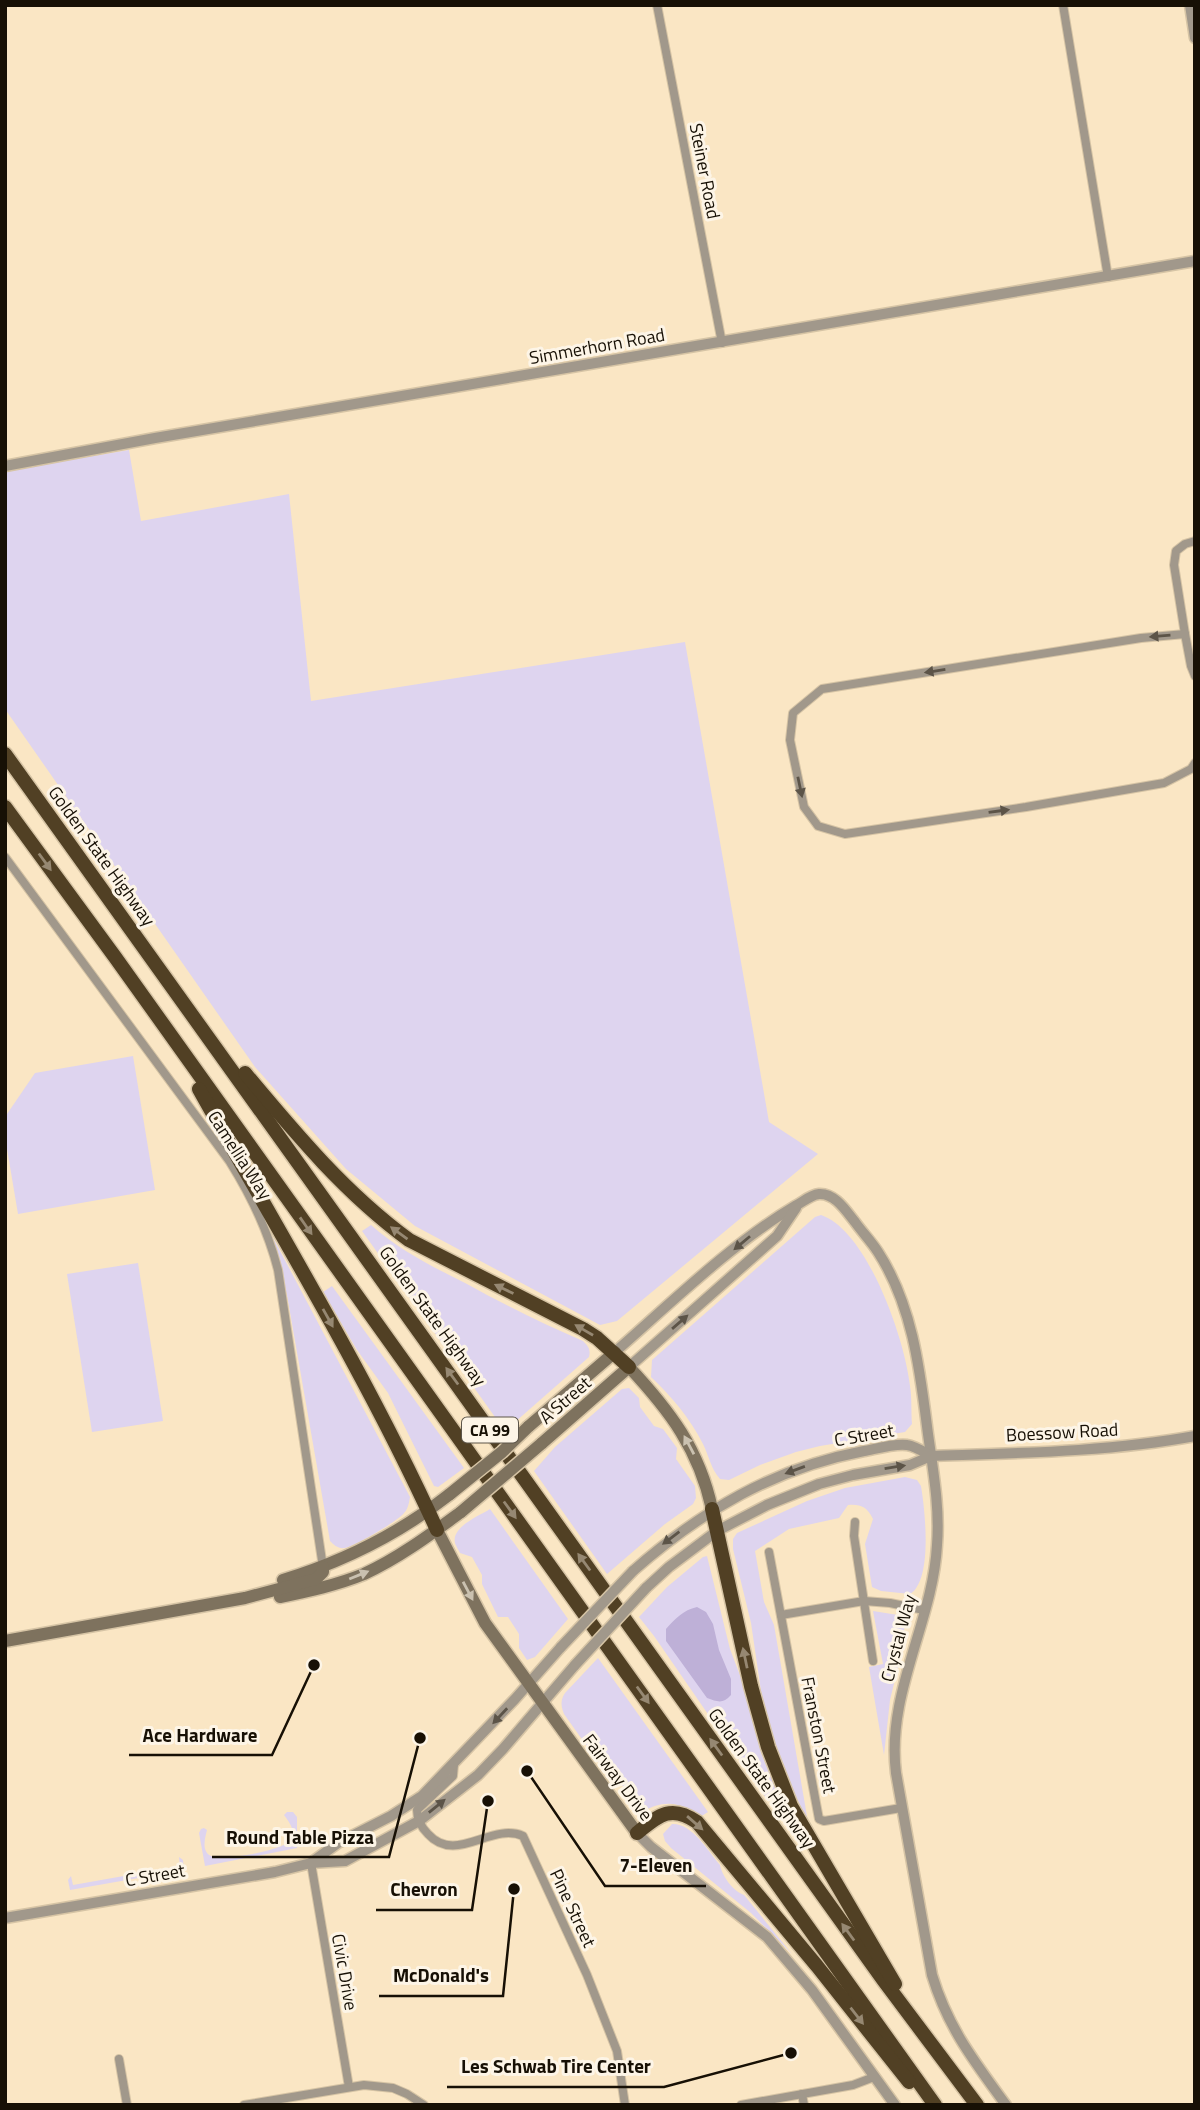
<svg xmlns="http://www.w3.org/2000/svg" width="1200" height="2110" viewBox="0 0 1200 2110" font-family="'Titillium Web',sans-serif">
<rect width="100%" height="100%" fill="#fae6c4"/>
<g fill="#ded4ef">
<path d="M129 450 141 521 289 494 311 701 685 642 769 1122 818 1154 617 1321 600 1325 415 1226 346 1169 255 1067 5 709V471Z"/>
<path d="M133 1056 155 1190 18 1214 5 1137V1117L35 1073Z"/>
<path d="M821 1215C868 1231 905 1340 910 1386 912 1398 911 1411 912 1424L905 1432 820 1446 796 1452 760 1465 729 1480 720 1479C711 1469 709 1456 703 1444 690 1418 672 1397 651 1377L652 1360 815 1217Z"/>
<path d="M371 1225C399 1250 433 1267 467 1284 505 1305 543 1324 583 1341 588 1346 591 1349 589 1357L505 1431 362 1231Z"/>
<path d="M269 1230 410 1497C409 1503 408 1509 404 1513 398 1521 355 1546 345 1548 338 1549 334 1545 330 1541L287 1295Z"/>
<path d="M138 1263 163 1421 92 1432 67 1274Z"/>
<path d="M332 1286 464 1468 438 1487 434 1486 388 1393 357 1350 323 1292Z"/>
<path d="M629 1388 639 1398 640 1407 654 1426 663 1429 677 1448 676 1459 695 1486 696 1498 693 1504 665 1524 607 1574 534 1471 555 1447 622 1389Z"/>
<path d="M905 1477 917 1480 921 1486C925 1510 933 1580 910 1594L881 1591 872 1587 865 1544 873 1519C867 1507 861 1504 848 1505L839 1518 789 1529 755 1551 764 1602 774 1625 808 1822 785 1773 775 1745 761 1691 751 1623 733 1549V1539L737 1533 807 1501 845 1488Z"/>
<path d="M490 1509 568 1619 535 1657 527 1660 519 1648V1634L508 1617H498L482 1584V1575L472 1557 460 1553C460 1553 455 1544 455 1543 451 1527 479 1516 490 1509Z"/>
<path d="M707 1556 730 1649 744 1686 761 1753 778 1795 768 1801 654 1636 639 1617 667 1587 703 1557Z"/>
<path d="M873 1611 898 1615 904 1618 905 1624 899 1663 890 1700 884 1755 869 1667 883 1664Z"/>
<path d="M598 1658 708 1812 700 1817C686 1806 673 1800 655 1806 647 1809 642 1812 632 1810L631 1797 618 1780 608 1776 564 1714C561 1706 560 1701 565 1693Z"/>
<path d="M287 1812H293L297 1817V1848L205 1866 199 1833 201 1829 204 1828 207 1830C205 1838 201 1851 211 1856 220 1862 285 1850 291 1840 296 1831 290 1823 284 1815Z"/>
<path d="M672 1824C692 1823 708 1851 720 1865 722 1876 733 1891 744 1895L792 1954 751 1913 671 1848 665 1841 663 1834Z"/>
<path d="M179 1857 183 1860 184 1870 70 1890 68 1880 71 1876 73 1885 180 1866Z"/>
</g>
<path fill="#beb0d7" d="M697 1607 706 1612 713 1624 719 1650 731 1679V1695C723 1704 718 1702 707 1698L666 1641V1629C675 1619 683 1610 697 1607Z"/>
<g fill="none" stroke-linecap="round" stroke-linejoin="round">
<g stroke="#d6c4a5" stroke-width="10">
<g id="minor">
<path d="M657 5 722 343"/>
<path d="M1063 5 1108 277"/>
<path d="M1185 634 1174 565 1176 551 1185 544 1195 541"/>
<path d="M1195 676 1191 666 1185 634 1141 638 822 689 793 713 790 740 804 807 818 826 845 834 1026 807 1164 783 1191 769 1195 763"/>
<path d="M5 857 230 1162C252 1197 268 1231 278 1270L323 1567"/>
<path d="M855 1522 854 1536 873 1661"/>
<path d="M769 1552 819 1819 824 1821 901 1808"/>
<path d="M781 1615 864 1601 890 1603 924 1610"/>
<path d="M454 1765 453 1776 417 1810C417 1819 421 1827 428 1834 456 1865 491 1822 523 1836L587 1975 617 2051 625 2105"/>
<path d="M311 1863 349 2087"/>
<path d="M119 2059 127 2105"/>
<path d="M802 2094 804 2105"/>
<path d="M244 2105 364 2085 393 2088 407 2094 424 2105"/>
<path d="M741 2105 853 2085 874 2077"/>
</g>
</g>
<g stroke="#d6c4a5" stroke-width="13">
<g id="tertiary">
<path d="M1190 5 1195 38"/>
<path d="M5 466 155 438 1195 261"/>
<path d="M615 1352C671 1303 731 1244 795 1206 803 1202 810 1195 819 1194 835 1193 846 1211 855 1222 862 1232 871 1241 878 1252 913 1306 920 1371 928 1434 933 1470 940 1508 937 1545 933 1622 886 1693 896 1773L932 1975C948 2028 974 2061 1006 2105"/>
<path d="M629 1367 777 1236 796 1208"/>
<path d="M633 1571C701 1511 774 1468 864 1451 875 1449 896 1443 907 1445 915 1446 924 1452 931 1456"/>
<path d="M646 1588 669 1567 717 1531 767 1505 819 1484 853 1475 910 1465 931 1456C1019 1453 1108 1452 1195 1436"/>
<path d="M637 1833 651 1847 767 1937 812 1990 895 2105"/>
<path d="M312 1862 338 1843 391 1816 422 1796 515 1699 561 1647"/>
<path d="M5 1918 275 1872 311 1863 345 1861 419 1821 478 1775 503 1749 575 1665"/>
</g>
</g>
<g stroke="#d6c4a5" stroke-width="15">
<g id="secondary">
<path d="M528 1427 615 1352"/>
<path d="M541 1444 629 1367C670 1411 699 1449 712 1509"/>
<path d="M437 1530 485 1623 637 1833"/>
<path d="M283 1580C345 1561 399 1534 450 1494"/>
<path d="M280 1597C309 1591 337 1585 364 1574 399 1558 431 1534 461 1512"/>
<path d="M5 1641 245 1598 316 1579 323 1572V1567"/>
</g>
</g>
<g stroke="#d6c4a5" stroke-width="17">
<g id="motorway">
<path d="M5 754 884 1981 977 2105"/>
<path d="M5 807 115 957 935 2105"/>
<path d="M245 1073C296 1134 345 1193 409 1240L583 1329 597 1338 629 1367"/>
<path d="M199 1089C280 1234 368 1378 437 1530"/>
<path d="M712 1509 751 1686 768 1747 791 1806 895 1984"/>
<path d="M637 1833C659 1815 671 1804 697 1822L817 1966 909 2082"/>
</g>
</g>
<use href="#minor" stroke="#a1988b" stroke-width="8"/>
<use href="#tertiary" stroke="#a1988b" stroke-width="10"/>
<use href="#secondary" stroke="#7e725e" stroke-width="12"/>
<use href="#motorway" stroke="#514024" stroke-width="14"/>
<g stroke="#d6c4a5" stroke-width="13" stroke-linecap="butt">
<g id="tertiary-bridge">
<path d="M561 1647 633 1571"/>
<path d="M575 1665 646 1588"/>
</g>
</g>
<g stroke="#d6c4a5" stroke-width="15" stroke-linecap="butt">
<g id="secondary-bridge">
<path d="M450 1494 502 1452 528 1427"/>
<path d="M461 1512 541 1444"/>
</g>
</g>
<use href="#tertiary-bridge" stroke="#a1988b" stroke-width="10"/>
<use href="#secondary-bridge" stroke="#7e725e" stroke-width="12"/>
</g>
<defs><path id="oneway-solid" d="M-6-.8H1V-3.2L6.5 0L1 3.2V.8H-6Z" transform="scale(1.75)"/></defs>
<g fill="#5c5448">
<use href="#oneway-solid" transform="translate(1160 636) rotate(175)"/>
<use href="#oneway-solid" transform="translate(935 671) rotate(171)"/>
<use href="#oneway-solid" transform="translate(800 787) rotate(78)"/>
<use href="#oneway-solid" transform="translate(999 811) rotate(-8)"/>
<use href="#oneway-solid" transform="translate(742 1243) rotate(140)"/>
<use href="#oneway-solid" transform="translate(680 1322) rotate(-41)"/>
<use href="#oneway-solid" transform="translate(895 1467) rotate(-9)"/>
<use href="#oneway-solid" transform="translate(795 1470) rotate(160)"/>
<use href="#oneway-solid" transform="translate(671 1538) rotate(143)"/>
<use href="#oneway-solid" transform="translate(500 1716) rotate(133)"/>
<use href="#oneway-solid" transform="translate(437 1806) rotate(-39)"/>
</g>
<g fill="#968872">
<use href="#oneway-solid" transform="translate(45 862) rotate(54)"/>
<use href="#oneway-solid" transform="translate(306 1226) rotate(55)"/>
<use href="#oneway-solid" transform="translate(399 1233) rotate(-144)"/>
<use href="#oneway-solid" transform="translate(504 1289) rotate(-154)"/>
<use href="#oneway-solid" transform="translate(328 1318) rotate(61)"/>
<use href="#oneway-solid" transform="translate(584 1330) rotate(-150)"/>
<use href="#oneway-solid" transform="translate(452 1376) rotate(-126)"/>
<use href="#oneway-solid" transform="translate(510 1510) rotate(54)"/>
<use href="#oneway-solid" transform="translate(584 1562) rotate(-126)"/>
<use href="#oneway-solid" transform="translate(745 1658) rotate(-102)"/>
<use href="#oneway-solid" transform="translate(643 1695) rotate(54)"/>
<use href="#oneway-solid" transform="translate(716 1747) rotate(-126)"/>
<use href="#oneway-solid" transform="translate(695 1823) rotate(41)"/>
<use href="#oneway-solid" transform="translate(848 1932) rotate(-126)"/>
<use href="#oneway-solid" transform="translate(857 2016) rotate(52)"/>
</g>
<g fill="#cac1b0">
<use href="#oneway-solid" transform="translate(689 1445) rotate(-118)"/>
<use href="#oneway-solid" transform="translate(359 1575) rotate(-22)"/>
<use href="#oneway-solid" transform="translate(468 1591) rotate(62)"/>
</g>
<g text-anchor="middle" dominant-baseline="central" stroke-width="6" stroke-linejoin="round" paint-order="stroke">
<rect fill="#fdf5e7" stroke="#5c5549" stroke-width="2" x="462" y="1417.5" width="56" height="25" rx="5"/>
<g font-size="16" font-weight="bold" fill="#171005">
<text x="490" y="1430">CA 99</text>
</g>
<g font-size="18" fill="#171005" stroke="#fdf5e7">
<text transform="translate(705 171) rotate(79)">Steiner Road</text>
<text transform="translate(597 346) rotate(-10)">Simmerhorn Road</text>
<text transform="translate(102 856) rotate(54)">Golden State Highway</text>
<text transform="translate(240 1155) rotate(57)">Camellia Way</text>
<text transform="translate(433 1316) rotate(54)">Golden State Highway</text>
<text transform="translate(565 1400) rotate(-41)">A Street</text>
<text transform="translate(1062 1432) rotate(-3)">Boessow Road</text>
<text transform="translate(864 1435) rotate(-10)">C Street</text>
<text transform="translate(898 1638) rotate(-75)">Crystal Way</text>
<text transform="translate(819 1735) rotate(79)">Franston Street</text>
<text transform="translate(618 1777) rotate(53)">Fairway Drive</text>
<text transform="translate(762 1778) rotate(54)">Golden State Highway</text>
<text transform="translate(155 1875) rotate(-10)">C Street</text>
<text transform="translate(573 1908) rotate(65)">Pine Street</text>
<text transform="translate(345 1972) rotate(80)">Civic Drive</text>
</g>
</g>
<path fill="none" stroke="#171005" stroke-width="2.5" d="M314 1665L272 1755H129M420 1738L389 1857H212M527 1771L605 1886H706M488 1801L472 1910H376M514 1889L503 1996H379M791 2053L664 2087H447"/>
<g fill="#171005" stroke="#fdf5e7" stroke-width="2.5">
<circle cx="314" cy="1665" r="7"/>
<circle cx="420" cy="1738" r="7"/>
<circle cx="527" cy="1771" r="7"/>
<circle cx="488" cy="1801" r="7"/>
<circle cx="514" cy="1889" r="7"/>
<circle cx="791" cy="2053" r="7"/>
</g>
<g font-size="19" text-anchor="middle" font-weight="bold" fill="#171005" stroke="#fdf5e7" stroke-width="6" stroke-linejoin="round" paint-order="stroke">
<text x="200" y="1742">Ace Hardware</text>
<text x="300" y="1844">Round Table Pizza</text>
<text x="656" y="1872">7-Eleven</text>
<text x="424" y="1896">Chevron</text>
<text x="441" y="1982">McDonald's</text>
<text x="556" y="2073">Les Schwab Tire Center</text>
</g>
<rect width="1200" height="2110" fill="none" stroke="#171005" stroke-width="14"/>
</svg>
